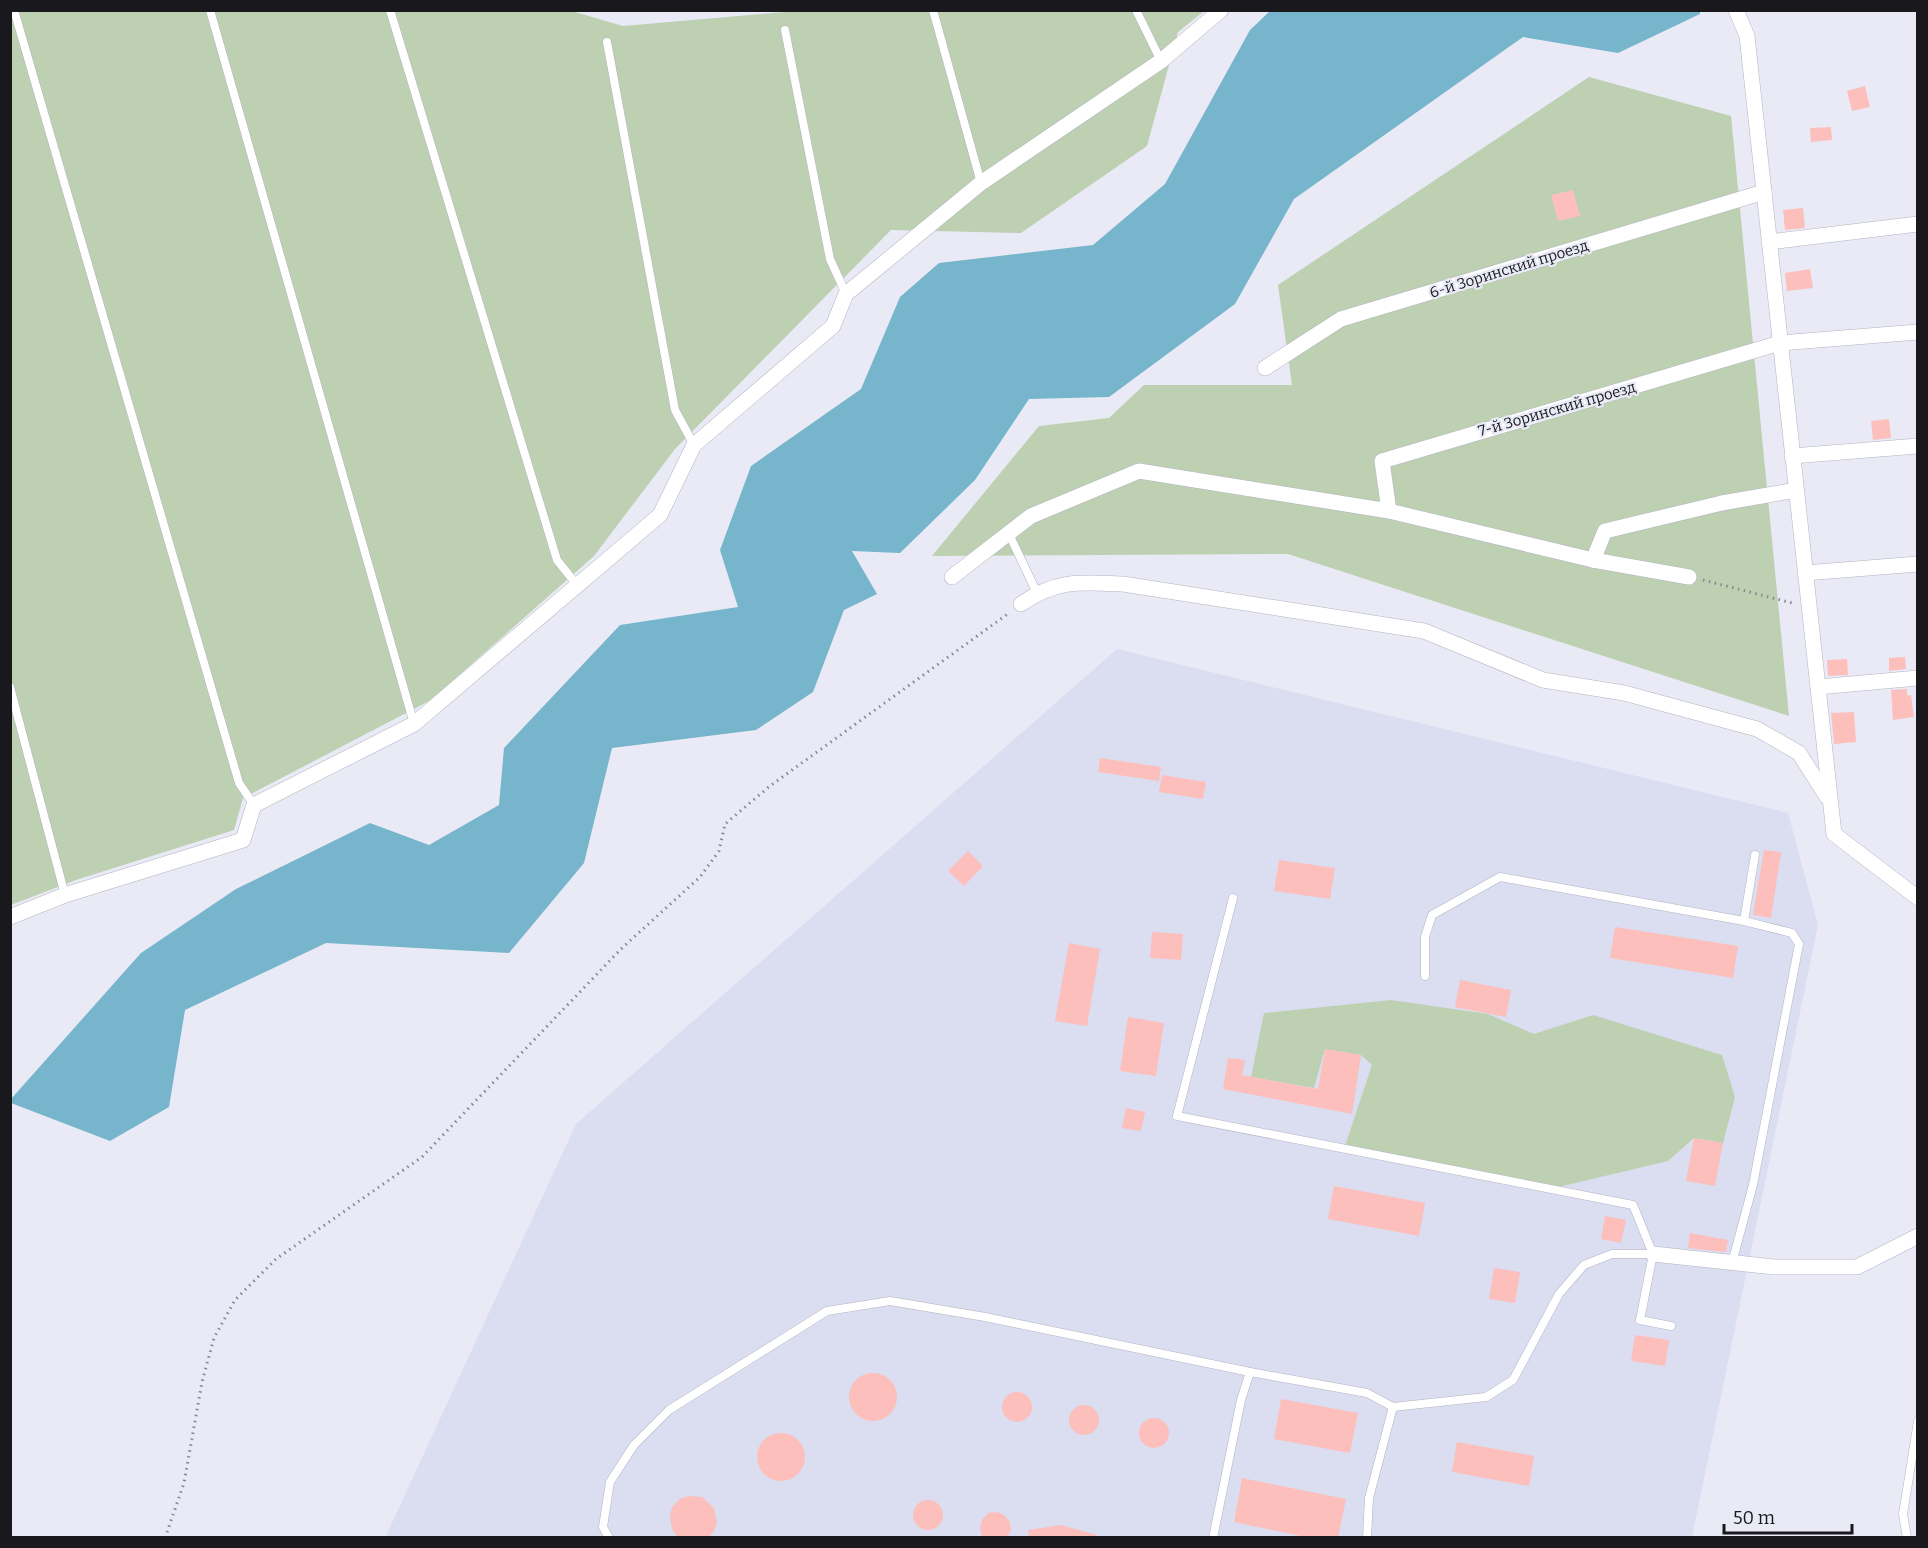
<svg xmlns="http://www.w3.org/2000/svg" width="1928" height="1548" viewBox="0 0 1928 1548" font-family="Bitter,serif">
<rect width="100%" height="100%" fill="#e9eaf6"/>
<path fill="#dbddf1" d="M1117 649 1788 813 1818 925 1692 1537 385 1538 576 1124Z"/>
<g fill="#bdd0b1">
<path d="M568 10 623 26 807 10 1204 11 1178 32 1147 146 1021 233 891 230 675 449 594 556 431 700 243 798 234 830 76 880 11 905V11Z"/>
<path d="M1589 77 1731 116 1789 716 1288 554 932 556 1039 426 1109 418 1144 385H1292L1278 285Z"/>
<path d="M1391 1000 1488 1014 1534 1034 1593 1015 1722 1055 1735 1097 1723 1143 1694 1138 1668 1161 1550 1189 1344 1149 1372 1065 1361 1055 1325 1049 1314 1088 1251 1077 1264 1013Z"/>
</g>
<path fill="#76b5cb" d="M1270 11 1700 10V14L1618 53 1523 37 1294 199 1235 304 1109 397 1029 399 975 480 900 553 852 551 877 594 844 610 813 692 756 730 612 748 584 863 509 953 326 943 185 1010 169 1107 110 1141 11 1103V1099L141 953 236 889 370 823 429 845 499 805 504 748 620 625 738 607 720 550 751 466 861 389 900 297 939 263 1093 245 1165 184 1250 30Z"/>
<g fill="#fdbfbc">
<path d="M1865 86 1870 107 1852 111 1847 91Z"/>
<path d="M1831 127 1832 140 1811 142 1810 128Z"/>
<path d="M1573 190 1580 216 1558 221 1551 195Z"/>
<path d="M1803 208 1805 228 1785 230 1783 210Z"/>
<path d="M1810 269 1813 288 1787 291 1785 273Z"/>
<path d="M1889 419 1891 438 1873 440 1871 421Z"/>
<path d="M1905 657 1906 669 1889 671V658Z"/>
<path d="M1847 659 1848 675 1828 676 1827 660Z"/>
<path d="M1907 689V696L1911 695 1914 717 1893 720 1891 690Z"/>
<path d="M1854 712 1856 742 1834 744 1831 713Z"/>
<path d="M1100 758 1161 767 1159 781 1098 772Z"/>
<path d="M1162 775 1206 782 1203 799 1159 792Z"/>
<path d="M1764 850 1781 852 1771 918 1753 915Z"/>
<path d="M968 851 983 866 964 886 948 871Z"/>
<path d="M1279 860 1335 868 1330 899 1274 891Z"/>
<path d="M1615 927 1738 946 1733 978 1610 958Z"/>
<path d="M1152 932 1183 934 1181 960 1150 958Z"/>
<path d="M1069 943 1100 949 1087 1026 1055 1021Z"/>
<path d="M1460 980 1511 990 1506 1017 1455 1007Z"/>
<path d="M1128 1017 1164 1023 1156 1076 1120 1071Z"/>
<path d="M1325 1049 1361 1055 1352 1114 1223 1089 1228 1058 1245 1060 1242 1075 1318 1089Z"/>
<path d="M1126 1108 1145 1112 1141 1131 1122 1128Z"/>
<path d="M1694 1138 1723 1143 1715 1186 1686 1181Z"/>
<path d="M1334 1186 1425 1203 1419 1236 1328 1219Z"/>
<path d="M1605 1216 1626 1220 1621 1243 1601 1239Z"/>
<path d="M1690 1233 1728 1240 1726 1252 1688 1248Z"/>
<path d="M1494 1268 1520 1272 1515 1303 1489 1299Z"/>
<path d="M1635 1335 1669 1340 1665 1366 1631 1361Z"/>
<circle cx="873" cy="1397" r="24"/>
<circle cx="1017" cy="1407" r="15"/>
<path d="M1281 1399 1358 1413 1350 1453 1274 1439Z"/>
<circle cx="1084" cy="1420" r="15"/>
<circle cx="1154" cy="1433" r="15"/>
<circle cx="781" cy="1457" r="24"/>
<path d="M1457 1442 1534 1456 1529 1486 1452 1472Z"/>
<path d="M1242 1478 1346 1499 1338 1538H1310L1234 1522Z"/>
<path d="M688 1496 702 1497 714 1508 717 1523 714 1531 708 1538H678L672 1529 670 1517 672 1507 680 1499Z"/>
<circle cx="928" cy="1515" r="15"/>
<path d="M997 1512 1004 1515 1010 1522 1011 1530 1007 1538H982L980 1528 982 1520 988 1513Z"/>
<path d="M1061 1525 1097 1535V1538H1029L1028 1530Z"/>
</g>
<g fill="none" stroke-linecap="round" stroke-linejoin="round">
<g stroke="#b3b4c0" stroke-width="9">
<g id="service">
<path d="M14 10 239 783 254 805"/>
<path d="M210 10 414 724"/>
<path d="M390 10 557 560 577 585"/>
<path d="M933 10 981 183"/>
<path d="M1136 10 1161 61"/>
<path d="M785 30 830 259 846 294"/>
<path d="M607 42 675 410 694 445"/>
<path d="M1009 534 1037 593"/>
<path d="M10 687 65 895"/>
<path d="M1233 898 1177 1116 1633 1205 1653 1254 1640 1320 1671 1326"/>
<path d="M1425 976V937L1432 915 1500 877 1744 921"/>
<path d="M1732 1263 1753 1185 1799 944 1792 933 1744 921 1755 855"/>
<path d="M609 1538 603 1527 610 1482 634 1445 669 1410 827 1311 890 1301 985 1317 1250 1372 1367 1393 1393 1407 1486 1397 1513 1380 1559 1294 1584 1265 1612 1254H1653"/>
<path d="M1213 1538 1241 1400 1250 1372"/>
<path d="M1367 1538 1369 1498 1393 1407"/>
<path d="M1907 1538 1903 1514 1918 1421"/>
</g>
</g>
<g stroke="#b3b4c0" stroke-width="16">
<g id="minor">
<path d="M1736 10 1747 36 1834 834 1918 898"/>
<path d="M1769 242 1918 224"/>
<path d="M1265 368 1341 319 1764 192"/>
<path d="M1792 456 1918 446"/>
<path d="M1389 511 1382 461 1780 343 1918 332"/>
<path d="M1593 560 1605 531 1722 503 1796 490"/>
<path d="M1805 573 1918 564"/>
<path d="M952 577 1031 516 1139 471 1389 511 1593 560 1689 577"/>
<path d="M1021 604C1056 579 1082 582 1123 584L1424 631 1543 680 1624 693 1757 729 1799 753 1827 797"/>
<path d="M1818 687 1918 678"/>
<path d="M10 917 65 895 243 840 254 805 414 724 660 515 694 445 833 326 846 294 981 183 1161 61 1221 10"/>
<path d="M1653 1254 1774 1267H1857L1918 1236"/>
</g>
</g>
<g stroke="#878790" stroke-width="3" stroke-dasharray="1.5 4.5" stroke-linecap="butt">
<path d="M1703 580 1792 603"/>
<path d="M165 1538 184 1483 202 1382 214 1338 235 1300 276 1259 422 1157 621 949 700 877 719 851 725 824 770 786 1009 613"/>
</g>
<use href="#service" stroke="#fff" stroke-width="8"/>
<use href="#minor" stroke="#fff" stroke-width="15"/>
</g>
<g text-anchor="middle" dominant-baseline="central" stroke-width="4.5" stroke-linejoin="round" paint-order="stroke">
<g font-size="15" fill="#19191d" stroke="#e9eaf6">
<text transform="translate(1509 269) rotate(-17)">6-й Зоринский проезд</text>
<text transform="translate(1557 409) rotate(-16)">7-й Зоринский проезд</text>
</g>
</g>
<rect width="1928" height="1548" fill="none" stroke="#19191d" stroke-width="24"/>
<path d="M1724 1524v9h128v-9" fill="none" stroke="#19191d" stroke-width="3"/>
<text x="1733" y="1524" font-size="18" fill="#19191d" stroke="#e9eaf6" stroke-width="4.5" paint-order="stroke">50 m</text>
</svg>
